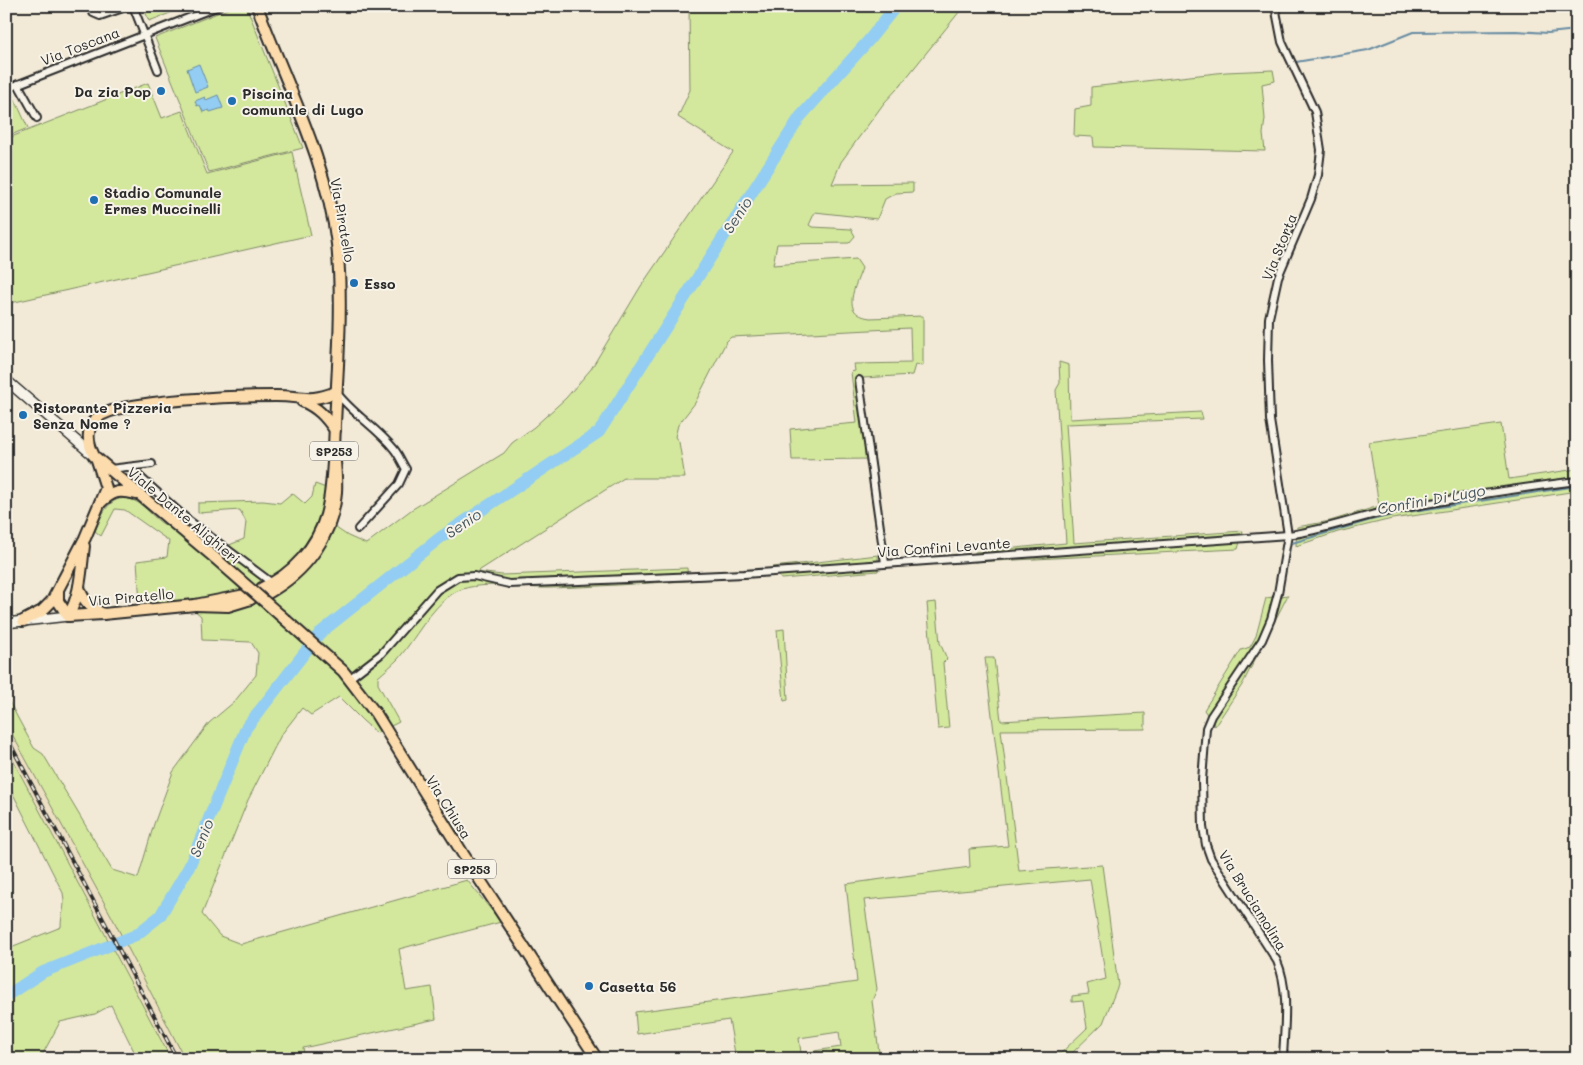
<svg xmlns="http://www.w3.org/2000/svg" width="1583" height="1065" viewBox="0 0 1583 1065" font-family="Mali,sans-serif">
<rect width="100%" height="100%" fill="#f2ead7"/>
<filter id="ink" filterUnits="userSpaceOnUse"><feTurbulence type="fractalNoise" baseFrequency=".02" numOctaves="2"/><feDisplacementMap in="SourceGraphic" scale="10" xChannelSelector="R" yChannelSelector="G"/><feConvolveMatrix kernelMatrix="1 2 1 2 8 2 1 2 1" color-interpolation-filters="sRGB"/></filter>
<g filter="url(#ink)">
<path fill="#eddfc3" d="M6 723 112 917 185 1059H171L6 747Z"/>
<g fill="#d3e89d" stroke="#7f8a64" fill-rule="evenodd">
<path d="M143 6H189L149 21Z"/>
<path d="M235 6H246L247 8 303 148 209 172 155 38Z"/>
<path d="M689 6H964L898 88 884 103 841 162 832 184 913 183V192L896 193 885 199 877 219 815 212 809 225 812 227 851 229 855 236 849 243 777 244 773 265 856 259 862 268C856 286 839 314 870 318L923 316V366L915 365 912 375 863 378 876 470H868L867 459 792 460 790 429 857 423 851 372 855 371 854 364 911 363 910 328 731 337 726 342 695 403 678 425 675 437 679 442 685 478H624L477 572 502 575 687 568 688 581C642 583 596 587 550 588 522 589 476 578 452 594 429 610 416 638 398 659 392 665 385 671 378 677V684L399 722 377 733 363 721 339 697 311 715 302 708 281 735 248 800 202 914 220 936 241 944 467 880 501 922 399 949 406 991 432 987 436 1019 303 1048 305 1059H185L112 917 6 723V696L34 748 43 754 112 870 138 878 154 824 173 772 209 723 234 702 256 675 258 653 251 642 202 640 201 616 184 601 140 602 137 561 167 557 169 541 125 510 115 509 101 536 95 531C102 513 111 491 135 501 146 506 154 519 165 525 181 534 199 542 217 550L244 539 246 522 240 510 198 513V503L263 501 280 503 292 493 305 504 312 497 315 484 326 488 333 526 348 536 366 544 411 510 504 453 512 443 534 427 566 398 591 369 641 286 733 152 678 117 690 90Z"/>
<path d="M1273 70 1275 81 1262 84 1265 119 1263 134 1265 151 1094 147 1093 137 1074 136 1075 109 1091 106V87L1226 72Z"/>
<path d="M148 83 162 118 182 111 207 174 292 152 311 235 6 304V139Z"/>
<path d="M13 95 28 128 6 137V99Z"/>
<path d="M1059 362 1069 365 1070 419 1201 412 1203 419 1066 424 1074 543 1243 531 1238 549 974 562 975 552 1066 543 1056 390 1060 383Z"/>
<path d="M1501 424 1509 479 1577 469V491L1392 519 1338 532 1296 546 1297 527 1330 521 1379 506 1369 442Z"/>
<path d="M878 555V571L781 579 773 567Z"/>
<path d="M1288 595 1242 685 1215 726 1204 710 1241 650 1250 647 1256 636 1266 598Z"/>
<path d="M936 602 940 643 947 659 943 663 949 728 938 729 927 603Z"/>
<path d="M784 629 788 700 784 701 777 630Z"/>
<path d="M985 658H994L1001 721 1145 713V729L1001 730 1019 871 1102 865 1118 985 1103 1023 1070 1055 1062 1059H1029L1061 1053 1087 1028 1083 1001 1072 1002V996L1089 994 1087 984 1106 979 1090 879 864 900 877 989 872 1001 880 1059H736L729 1020 637 1034 635 1012 857 982 846 884 970 867 969 849 1008 846ZM839 1032 841 1047 801 1053 799 1038Z"/>
<path d="M6 747 171 1059H138L111 1005 95 1014 60 1022 40 1059H6V949L61 927C61 913 66 908 63 893L6 780Z"/>
</g>
<g fill="#93cdf3" stroke="#698ca3">
<path d="M199 64 208 87 195 92 187 69Z"/>
<path d="M218 95 223 108 210 112 209 110 203 112 200 105 197 106 195 101 205 97 206 100Z"/>
</g>
<g fill="none" stroke-linecap="round" stroke-linejoin="round">
<g stroke="#698ca3" stroke-width="2">
<path d="M1296 62 1368 50 1413 32 1516 31 1548 33 1577 30"/>
<path d="M1292 543 1371 520 1401 513 1577 486"/>
</g>
<path stroke="#93cdf3" stroke-width="12" d="M6 996 43 972 136 935 160 916 189 867 246 728 320 633 441 537 599 432 800 117 869 40 896 6"/>
<g stroke="#2b2b2b" stroke-width="10">
<g id="minor">
<path d="M91 6 93 13 100 16 129 6"/>
<path d="M133 6 158 70"/>
<path d="M1275 6 1282 42 1315 112 1321 150 1318 175 1311 199 1278 277 1269 318 1268 360 1270 420 1288 535 1278 593 1271 619 1262 640 1211 716 1206 728 1202 780 1203 827 1206 845 1211 859 1277 961C1290 991 1284 1027 1283 1059"/>
<path d="M18 84 37 118"/>
<path d="M6 89 219 6"/>
<path d="M859 380 885 563"/>
<path d="M337 393C353 414 377 428 394 449 399 455 402 463 406 469L399 484 358 529"/>
<path d="M129 467 187 519 272 583"/>
<path d="M110 469 152 464"/>
<path d="M350 678 381 654 437 590 458 577 474 576 509 584 744 574 1288 535C1321 531 1352 519 1384 512 1448 499 1512 489 1577 481"/>
</g>
</g>
<g stroke="#2b2b2b" stroke-width="12">
<path id="tertiary" d="M6 380 94 456"/>
</g>
<g stroke="#2b2b2b" stroke-width="12">
<path id="secondary" d="M6 623 68 616"/>
</g>
<g stroke="#2b2b2b" stroke-width="14">
<g id="primary">
<path d="M257 6C286 84 327 161 337 244 344 312 336 381 334 450"/>
<path d="M302 401C318 408 325 416 335 430"/>
<path d="M100 503C114 490 119 490 137 494"/>
<path d="M215 558 94 456C88 444 85 428 97 418 118 399 244 396 276 396 303 396 309 403 336 392"/>
<path d="M79 587C83 601 90 607 103 614"/>
<path d="M262 588C292 575 317 547 326 515 332 494 332 471 334 450 335 464 337 478 336 492 333 536 306 572 268 593"/>
<path d="M58 591V601L68 616"/>
<path d="M245 595 195 605 228 606 251 599"/>
<path d="M280 615 343 671 376 714 463 854 597 1059"/>
<path d="M68 616 103 614 195 605"/>
<path d="M68 616C81 595 81 570 84 546"/>
<path d="M23 621 42 611 52 601 85 538 106 488 97 460"/>
</g>
</g>
<use href="#minor" stroke="#f7f3e8" stroke-width="6"/>
<use href="#tertiary" stroke="#f7f3e8" stroke-width="9"/>
<use href="#secondary" stroke="#f7f3e8" stroke-width="9"/>
<use href="#primary" stroke="#fcdcac" stroke-width="10"/>
<g stroke="#2b2b2b" stroke-width="4">
<path id="rail" d="M6 736 177 1059"/>
</g>
<use href="#rail" stroke="#f7f3e8" stroke-width="2" stroke-dasharray="5.5" stroke-linecap="butt"/>
<g stroke="#2b2b2b" stroke-width="14" stroke-linecap="butt">
<path id="primary-bridge" d="M215 558 280 615"/>
</g>
<use href="#primary-bridge" stroke="#fcdcac" stroke-width="10"/>
</g>
</g>
<g fill="#1f6fb2" stroke="#f7f3e8" stroke-width="2">
<circle cx="161" cy="91" r="5"/>
<circle cx="232" cy="101" r="5"/>
<circle cx="94" cy="200" r="5"/>
<circle cx="354" cy="283" r="5"/>
<circle cx="23" cy="415" r="5"/>
<circle cx="589" cy="986" r="5"/>
</g>
<g text-anchor="middle" dominant-baseline="central" stroke-width="4" stroke-linejoin="round" paint-order="stroke">
<g fill="#f7f3e8" stroke="#686764" stroke-width="1">
<rect x="310" y="441.5" width="48" height="19" rx="4"/>
<rect x="448" y="859.5" width="48" height="19" rx="4"/>
</g>
<g font-size="12" font-weight="bold" fill="#2b2b2b">
<text x="334" y="451">SP253</text>
<text x="472" y="869">SP253</text>
</g>
<g font-size="14" fill="#2b2b2b" stroke="#f7f3e8">
<text transform="translate(80 46) rotate(-21)">Via Toscana</text>
<text transform="translate(343 220) rotate(80)">Via Piratello</text>
<text transform="translate(1279 247) rotate(-68)">Via Storta</text>
<text transform="translate(184 515) rotate(40)">Viale Dante Alighieri</text>
<text transform="translate(944 547) rotate(-4)">Via Confini Levante</text>
<text transform="translate(131 597) rotate(-5)">Via Piratello</text>
<text transform="translate(449 807) rotate(58)">Via Chiusa</text>
<text transform="translate(1253 900) rotate(58)">Via Bruciamolina</text>
</g>
<g font-size="14" font-weight="bold" fill="#2b2b2b" stroke="#f7f3e8" text-anchor="start">
<text x="151" y="91" text-anchor="end">Da zia Pop</text>
<text x="242" y="93">Piscina<tspan x="242" dy="16">comunale di Lugo</tspan></text>
<text x="104" y="192">Stadio Comunale<tspan x="104" dy="16">Ermes Muccinelli</tspan></text>
<text x="364" y="283">Esso</text>
<text x="33" y="407">Ristorante Pizzeria<tspan x="33" dy="16">Senza Nome ?</tspan></text>
<text x="599" y="986">Casetta 56</text>
</g>
<g font-size="15" font-style="italic" fill="#45545d" stroke="#f7f3e8">
<text transform="translate(737 215) rotate(-57)">Senio</text>
<text transform="translate(1431 499) rotate(-10)">Confini Di Lugo</text>
<text transform="translate(463 523) rotate(-34)">Senio</text>
<text transform="translate(201 838) rotate(-68)">Senio</text>
</g>
</g>
<rect width="1583" height="1065" fill="none" stroke="#f7f3e8" stroke-width="25"/>
<rect x="12" y="12" width="1558" height="1040" fill="none" stroke="#2b2b2b" stroke-width="2" filter="url(#ink)"/>
</svg>
